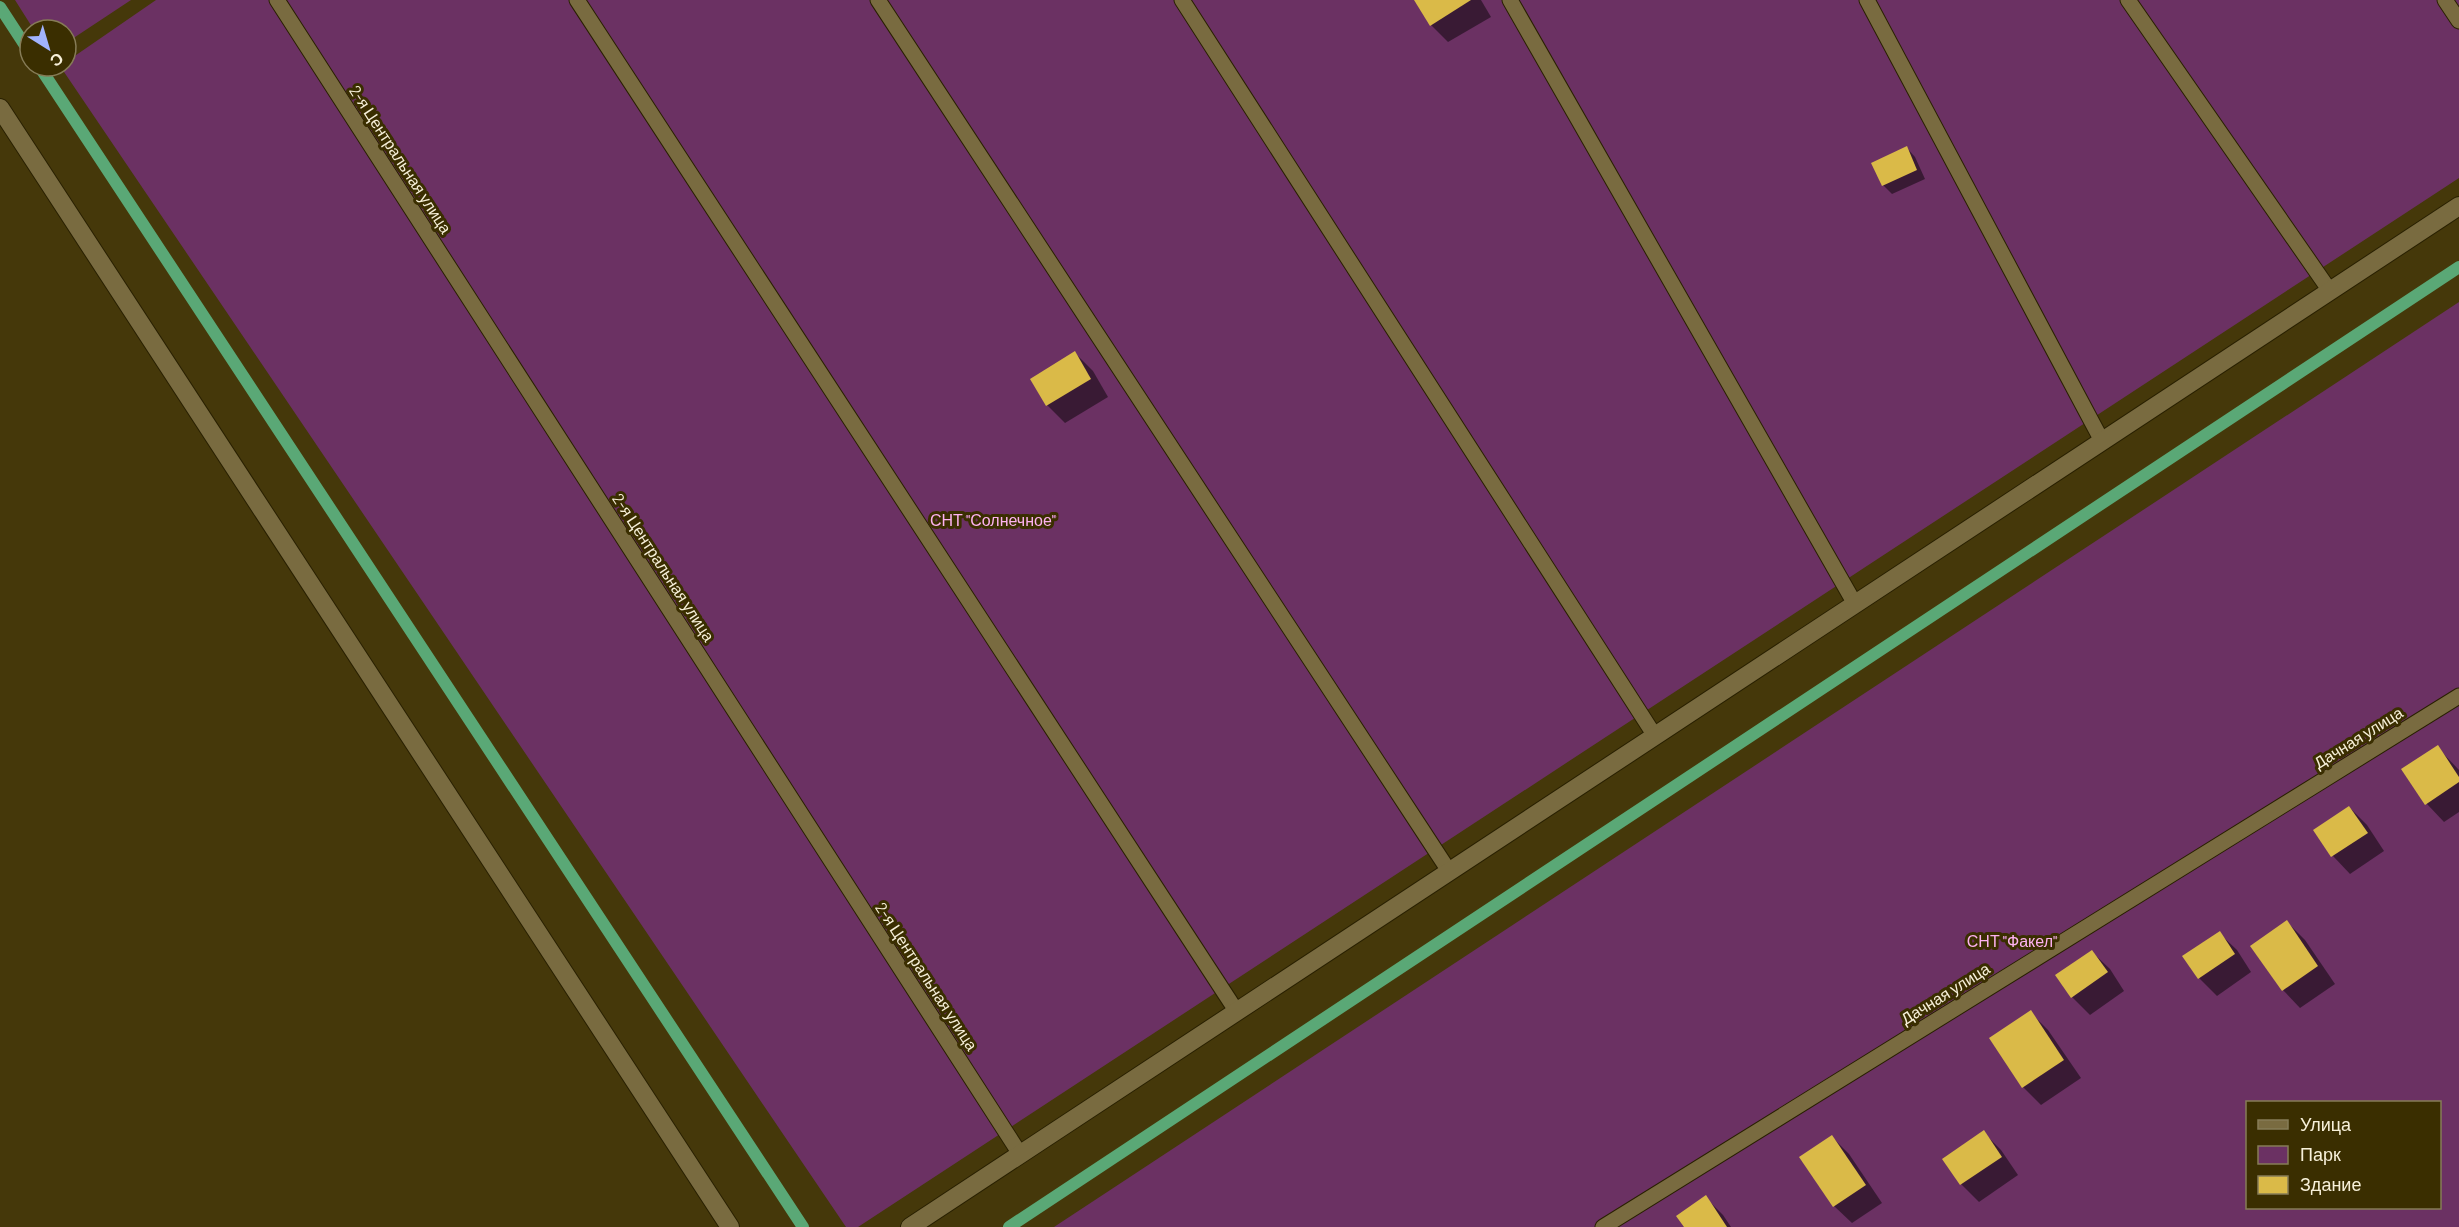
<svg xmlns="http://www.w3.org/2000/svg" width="2459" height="1227" viewBox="0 0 2459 1227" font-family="Barlow,sans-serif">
<rect width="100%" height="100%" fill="#45380a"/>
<g fill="#6b3163" fill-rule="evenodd">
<path d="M15 0H131L66 43V30H34Z"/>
<path d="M156 0H2459V178L858 1227H846L60 66H66V62Z"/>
<path d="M2459 302V1227H1054ZM2248 1102H2440V1208H2248Z"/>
</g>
<g fill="#0007">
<path d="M1416 0H1481L1491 17 1448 42 1431 25Z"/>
<path d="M1907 148 1915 157 1925 179 1892 194 1883 185 1873 163Z"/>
<path d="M1075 353 1093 371 1108 397 1065 423 1047 405Z"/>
<path d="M2437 747 2459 770V812L2444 822 2427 804 2403 770Z"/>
<path d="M2349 807 2367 825 2384 851 2350 874 2333 856 2315 831Z"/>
<path d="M2287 922 2305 940 2335 984 2300 1008 2283 990Z"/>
<path d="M2219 933 2237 950 2251 972 2217 996 2199 978Z"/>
<path d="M2092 952 2110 969 2124 991 2090 1015 2072 997Z"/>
<path d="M2030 1012 2048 1030 2081 1078 2041 1105 2023 1087Z"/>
<path d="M1983 1132 2001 1150 2018 1175 1979 1202 1961 1184Z"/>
<path d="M1832 1137 1849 1154 1882 1203 1852 1223 1834 1206Z"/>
<path d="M1705 1197 1723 1215 1731 1227H1686Z"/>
</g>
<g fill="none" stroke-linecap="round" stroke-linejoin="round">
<g stroke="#5aa876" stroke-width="12">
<path d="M0 7 30 53"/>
<path d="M39 66 803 1227"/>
<path d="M1009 1227 2459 267"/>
</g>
</g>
<g fill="#daba48">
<path d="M1414 0H1471L1430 26Z"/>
<path d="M1907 146 1917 170 1882 186 1871 163Z"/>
<path d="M1075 351 1091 379 1046 406 1030 379Z"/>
<path d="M2438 745 2459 777V782L2425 805 2401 769Z"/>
<path d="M2349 806 2368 833 2331 857 2313 830Z"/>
<path d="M2287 920 2318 966 2282 991 2250 946Z"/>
<path d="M2220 931 2235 954 2198 979 2182 956Z"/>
<path d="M2092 950 2108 972 2071 998 2055 975Z"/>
<path d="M2031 1010 2064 1060 2022 1088 1989 1038Z"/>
<path d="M1984 1130 2002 1157 1960 1185 1942 1159Z"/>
<path d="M1832 1135 1866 1185 1833 1207 1799 1157Z"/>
<path d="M1706 1195 1727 1227H1684L1676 1216Z"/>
</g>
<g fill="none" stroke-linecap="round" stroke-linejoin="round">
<g stroke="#292000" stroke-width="17">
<g id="lane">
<path d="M277 0 1020 1154"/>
<path d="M577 0 1237 1012"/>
<path d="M878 0 1449 871"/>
<path d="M1182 0 1655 736"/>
<path d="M1510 0 1855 604"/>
<path d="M1867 0 2102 441"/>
<path d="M2128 0 2330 291"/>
<path d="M2445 0 2459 21"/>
<path d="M1603 1227 2459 696"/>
</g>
</g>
<g stroke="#292000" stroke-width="20">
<g id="street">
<path d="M0 108 730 1227"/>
<path d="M910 1227 2459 206"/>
</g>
</g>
<use href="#lane" stroke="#796b40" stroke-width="15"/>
<use href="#street" stroke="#796b40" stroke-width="18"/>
</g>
<g text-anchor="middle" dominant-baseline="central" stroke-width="6" stroke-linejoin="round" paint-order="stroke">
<g font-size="16" fill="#f7f0d9" stroke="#3a2e00">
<text transform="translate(401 159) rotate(57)">2-я Центральная улица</text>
<text transform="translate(664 567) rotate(57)">2-я Центральная улица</text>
<text transform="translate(2358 737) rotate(-32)">Дачная улица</text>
<text transform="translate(927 976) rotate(57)">2-я Центральная улица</text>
<text transform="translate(1945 993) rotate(-32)">Дачная улица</text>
</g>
<g font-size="16" fill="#feb2f1" stroke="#3a2e00">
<text x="993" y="519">СНТ "Солнечное"</text>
<text x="2012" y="940">СНТ "Факел"</text>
</g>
</g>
<rect x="2246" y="1101" width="195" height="108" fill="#3a2e00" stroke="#867c57" stroke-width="1.5"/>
<rect x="2258" y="1120" width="30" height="9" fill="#796b40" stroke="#867c57" stroke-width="1.5"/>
<text x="2300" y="1131" font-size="18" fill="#f7f0d9">Улица</text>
<rect x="2258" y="1146" width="30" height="18" fill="#6b3163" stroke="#867c57" stroke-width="1.5"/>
<text x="2300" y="1161" font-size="18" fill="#f7f0d9">Парк</text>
<rect x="2258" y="1176" width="30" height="18" fill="#daba48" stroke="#867c57" stroke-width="1.5"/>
<text x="2300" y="1191" font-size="18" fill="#f7f0d9">Здание</text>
<g transform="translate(48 48) rotate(143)"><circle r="28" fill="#3a2e00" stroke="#867c57" stroke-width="1.5"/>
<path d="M0-4.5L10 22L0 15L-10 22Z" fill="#a1b3fd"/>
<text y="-9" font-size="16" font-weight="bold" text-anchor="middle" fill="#f7f0d9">С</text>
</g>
</svg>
